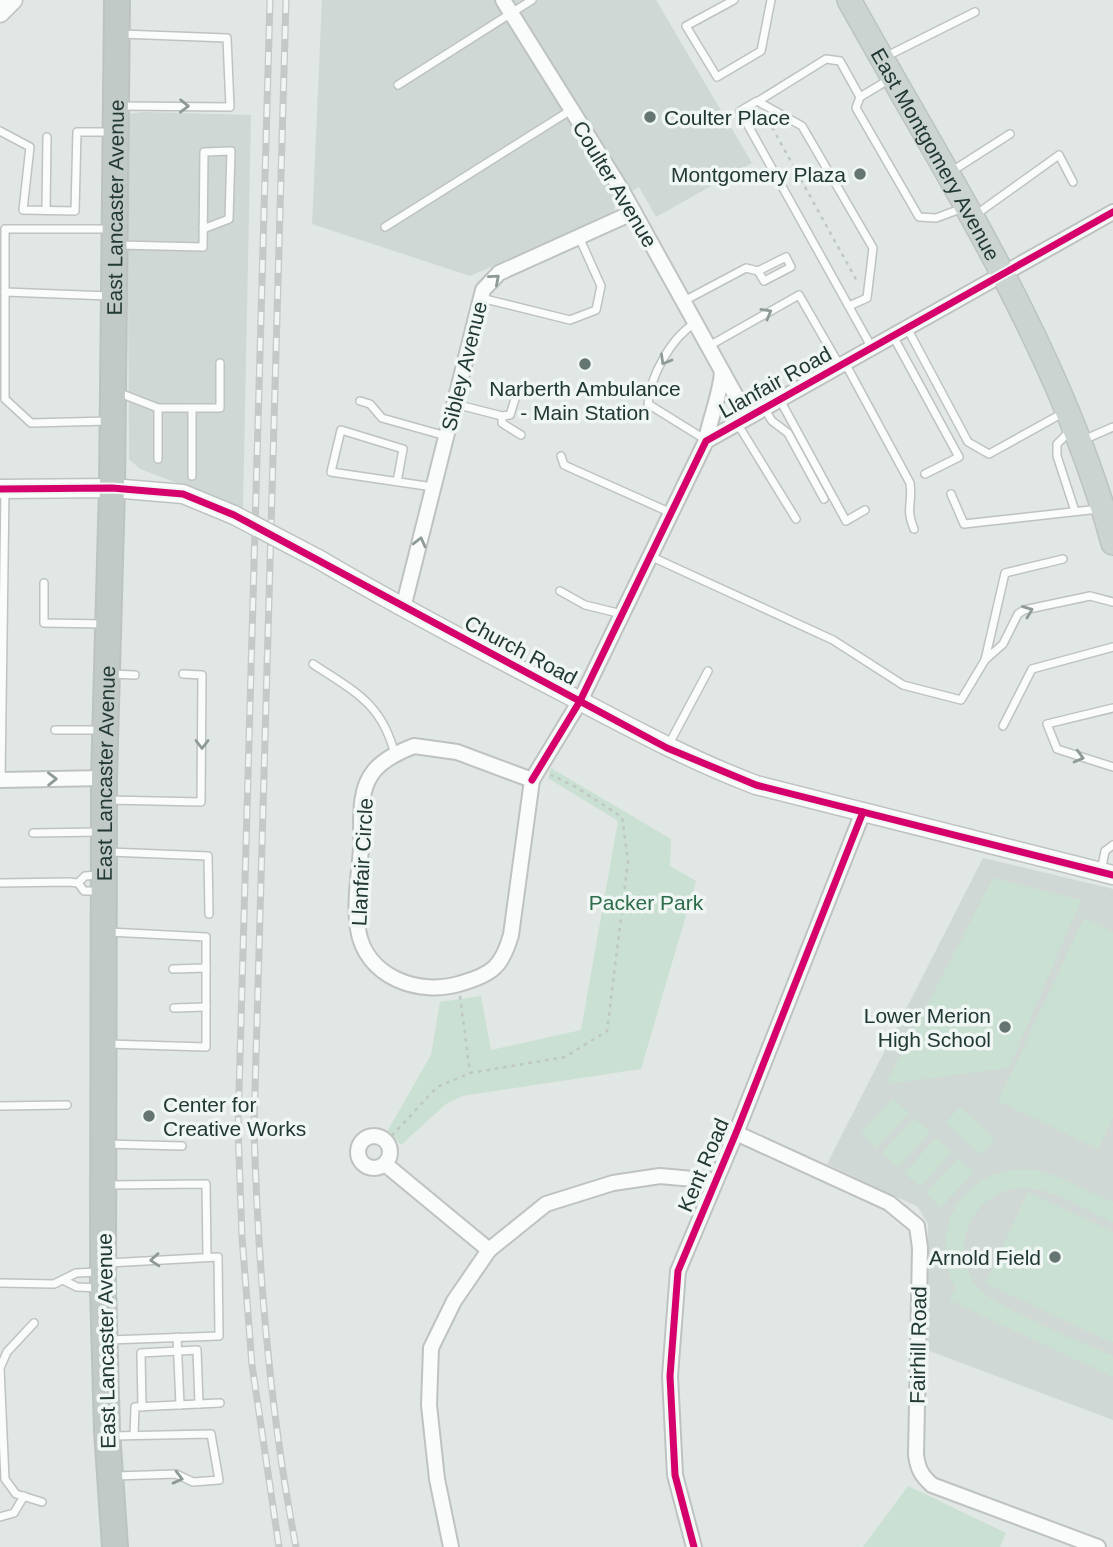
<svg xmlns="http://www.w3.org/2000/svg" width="1113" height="1547" viewBox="0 0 1113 1547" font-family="Arial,sans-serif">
<rect width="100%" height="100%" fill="#e1e7e4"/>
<g fill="#cfd8d4">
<path d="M322 0H656L752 163 656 217 639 187 615 202 614 213 470 276 312 224Z"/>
<path d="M144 112 251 115 243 508 140 469 129 459 127 114Z"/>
<path d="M983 858 1113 889V1420L927 1350 928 1224 918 1207 827 1164Z"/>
</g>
<g fill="#cae0d2">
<path d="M551 768 671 839 670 866 696 881 641 1069 462 1096 446 1104 401 1145 388 1130 431 1055 440 1002 481 996 491 1050 581 1030 618 821 548 778Z"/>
<path d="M993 878 1081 900 1009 1068 886 1084Z"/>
<path d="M1084 918 1113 932V1117L1098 1149 998 1101Z"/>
<path d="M893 1098 909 1113 876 1148 861 1133Z"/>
<path d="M960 1107 995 1139 981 1155 945 1123Z"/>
<path d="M914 1118 930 1132 898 1168 882 1153Z"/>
<path d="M936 1138 952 1152 920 1187 904 1173Z"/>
<path d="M958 1158 974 1172 941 1208 926 1193Z"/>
<path d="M1031 1169 1053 1175 1113 1202V1223C1087 1211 1053 1188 1024 1188 972 1188 945 1251 979 1289 996 1308 1085 1343 1113 1356V1377L949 1300 955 1288C927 1227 962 1167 1031 1169Z"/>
<path d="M1028 1192 1113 1232V1343L985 1283Z"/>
<path d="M908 1486 1006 1533 1000 1547H863Z"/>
</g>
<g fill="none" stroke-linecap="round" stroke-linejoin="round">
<g stroke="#bec3c1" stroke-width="10">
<g id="service">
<path d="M734 0 686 26 717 77 761 51 771 0"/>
<path d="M885 57 975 12"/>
<path d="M890 79 860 97 856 108 919 217 936 218 963 208"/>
<path d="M398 85 532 0"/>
<path d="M760 100 826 59 840 61 860 97"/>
<path d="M120 106 230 107 227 38 121 34"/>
<path d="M0 131 30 147 23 210 75 211 77 132H111"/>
<path d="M949 173 1010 134"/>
<path d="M46 210 47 137"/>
<path d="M974 216 1059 155 1073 182"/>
<path d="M385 227 571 110"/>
<path d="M119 245 203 247 204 152 231 151 229 219 203 229"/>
<path d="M5 292 109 296"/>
<path d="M481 298 570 320 596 310 601 286 579 237"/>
<path d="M684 301 746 268 758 271 786 257 791 267 764 281 758 271"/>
<path d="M849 306 867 298 873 248 802 126 757 101 740 111 872 348"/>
<path d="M695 323C671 338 650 376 648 404L706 440"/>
<path d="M907 328 968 442 989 454 1063 413"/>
<path d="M893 336 959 457 925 474"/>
<path d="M709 346 799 295 840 366"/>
<path d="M845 363 910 483C913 505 905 507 914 529"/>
<path d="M117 392 158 408V459"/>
<path d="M780 400 846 521 865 510"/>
<path d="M360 401 370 404 382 418 446 436"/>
<path d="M455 404 502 416 510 415 515 399"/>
<path d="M158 408H192V476"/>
<path d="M192 408H220V363"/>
<path d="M764 408 772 421 788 433 824 499"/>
<path d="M502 416V423L521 435"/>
<path d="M109 421 31 423 5 399V229H109"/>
<path d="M737 423 796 519"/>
<path d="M1072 429 1057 444V456L1075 511"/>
<path d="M1081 441 1113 427"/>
<path d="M561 456 564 465 669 512"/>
<path d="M397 482 403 449 341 430 331 472 433 487"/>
<path d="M951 494 964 524 1099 509"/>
<path d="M652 557 833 640 903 685 961 700 985 660 1005 573 1063 559"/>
<path d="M44 583V623L104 624"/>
<path d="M560 591 585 605 622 614"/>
<path d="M985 660 1003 644 1018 614 1024 610 1090 596 1113 602"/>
<path d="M313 664C355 692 382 703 395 755"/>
<path d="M111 674 135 675"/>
<path d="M1113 708 1047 724 1057 749 1113 767"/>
<path d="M1003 726 1032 669 1113 647"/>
<path d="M55 730H101"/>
<path d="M669 744 708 671"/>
<path d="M1 780 5 490"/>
<path d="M109 800 201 802 202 675 183 674"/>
<path d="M33 833 100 832"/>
<path d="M109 852 208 856 209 914"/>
<path d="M1101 872 1105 851 1113 845"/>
<path d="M0 883 68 882 78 883 84 891H101"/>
<path d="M78 883 85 876 99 875"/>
<path d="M173 969 206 968"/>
<path d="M174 1008 206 1007"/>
<path d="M107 1044 206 1047V937L109 932"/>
<path d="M0 1106 67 1105"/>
<path d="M106 1144 182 1146"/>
<path d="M108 1185 206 1184 207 1256"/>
<path d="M108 1263 218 1257 219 1336 109 1340"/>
<path d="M63 1280 77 1287 99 1288"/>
<path d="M0 1283 54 1284 76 1273 98 1272"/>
<path d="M34 1323 7 1352 0 1368 5 1479 16 1494 42 1502"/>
<path d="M177 1337 180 1405"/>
<path d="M142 1407 141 1353 197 1350 199 1404"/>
<path d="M134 1435 135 1407 220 1403"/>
<path d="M113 1436 211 1434 219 1480 193 1482 176 1474 115 1476"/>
<path d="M0 1517 14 1513 24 1496"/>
</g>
</g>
<g stroke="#bec3c1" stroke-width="18">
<g id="minor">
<path d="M503 0 621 189 747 416"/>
<path d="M706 441C710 417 720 397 722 372"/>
<path d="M403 608 483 290 499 273 634 212"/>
<path d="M414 746 457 752 532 780 511 935C502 966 493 974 462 983 419 997 365 977 358 929 354 904 359 874 361 849 362 825 357 791 374 771 383 760 401 751 414 746Z"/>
<path d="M0 780 104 778"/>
<path d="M532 780 580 701 706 441 1113 212"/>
<path d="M736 1133 889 1203 917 1226 920 1248 916 1455C918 1469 921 1475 932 1485L1098 1547"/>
<circle cx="374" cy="1152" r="16"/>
<path d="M385 1164 489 1250"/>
<path d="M451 1547 437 1479 429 1405 431 1348 454 1301 489 1250 546 1204 613 1183 660 1176 715 1181"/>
<path d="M694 1547 675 1475 670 1376 678 1271 736 1133 863 812"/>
</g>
</g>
<g stroke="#bec3c1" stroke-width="21">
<g id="tertiary">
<path d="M0 13 13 0"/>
<path d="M0 489 112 488 183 494 234 515"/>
<path d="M320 560C398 606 478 648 559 690 624 724 687 759 756 785L1113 875"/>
</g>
</g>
<g stroke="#bcc3c1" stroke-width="26">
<g id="primary">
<path id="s1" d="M849 0C946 175 1060 348 1113 543"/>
</g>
</g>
<g stroke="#bcc3c1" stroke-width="28">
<g id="trunk">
<path id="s2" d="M115 1547 107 1431 103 1289 104 778 112 488 117 0"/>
</g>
</g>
<g stroke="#bfc7c5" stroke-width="2.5" stroke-dasharray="3.5 5" stroke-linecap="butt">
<path d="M768 120 858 283"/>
<path d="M460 996 470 1073"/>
<path d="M386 1142 437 1087 470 1073 565 1057 607 1031 628 861 622 817 576 787 551 775"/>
</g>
<use href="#service" stroke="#fafbfb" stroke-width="7"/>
<use href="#minor" stroke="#fafbfb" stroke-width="14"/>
<use href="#tertiary" stroke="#fafbfb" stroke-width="18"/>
<use href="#primary" stroke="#ccd4d2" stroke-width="23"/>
<use href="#trunk" stroke="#c2cac8" stroke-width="24"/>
<g stroke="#c5c9c8" stroke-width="7">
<g id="rail">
<path d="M270 0 238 1128 242 1237 252 1365 279 1547"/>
<path d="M286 0 254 1127C258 1268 269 1408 296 1547"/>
</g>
</g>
<use href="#rail" stroke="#eff6f3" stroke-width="4.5" stroke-dasharray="13" stroke-linecap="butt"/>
<g stroke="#bec3c1" stroke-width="21" stroke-linecap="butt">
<path id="tertiary-bridge" d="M234 515 320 560"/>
</g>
<use href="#tertiary-bridge" stroke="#fafbfb" stroke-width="18"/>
<g stroke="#eff6f3" stroke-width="11">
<g id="cycleway">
<path d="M0 489 112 488 183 494 234 515 667 748 756 785 1113 875"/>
<path d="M532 780 580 701 706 441 1113 212"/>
<path d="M694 1547 675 1475 670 1376 678 1271 736 1133 863 812"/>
</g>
</g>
<use href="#cycleway" stroke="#d6006c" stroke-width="7"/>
</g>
<defs><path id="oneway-chevron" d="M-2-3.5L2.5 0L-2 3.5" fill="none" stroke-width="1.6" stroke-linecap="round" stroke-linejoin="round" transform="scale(1.75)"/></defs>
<g stroke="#8e9a98">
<use href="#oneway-chevron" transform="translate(184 106) rotate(1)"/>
<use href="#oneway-chevron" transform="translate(495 279) rotate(-41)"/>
<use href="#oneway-chevron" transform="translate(767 313) rotate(-30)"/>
<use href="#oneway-chevron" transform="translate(665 360) rotate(120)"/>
<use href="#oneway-chevron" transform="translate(420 542) rotate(-76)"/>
<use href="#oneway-chevron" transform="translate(1028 611) rotate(-21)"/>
<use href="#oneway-chevron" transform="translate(202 744) rotate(90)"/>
<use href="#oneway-chevron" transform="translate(1079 757) rotate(15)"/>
<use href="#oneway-chevron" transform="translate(52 779) rotate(-1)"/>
<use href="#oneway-chevron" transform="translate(155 1260) rotate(176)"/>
<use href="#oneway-chevron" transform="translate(178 1478) rotate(14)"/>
</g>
<g fill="#647572" stroke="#eff6f3" stroke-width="2.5">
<circle cx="650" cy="117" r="7"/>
<circle cx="860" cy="174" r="7"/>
<circle cx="585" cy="364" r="7"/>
<circle cx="1005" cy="1027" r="7"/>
<circle cx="149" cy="1116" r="7"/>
<circle cx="1055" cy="1257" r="7"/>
</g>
<g text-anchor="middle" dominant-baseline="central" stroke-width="7" stroke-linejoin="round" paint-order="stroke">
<g font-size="21" fill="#213834" stroke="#eff6f3" text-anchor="end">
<text x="664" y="117" text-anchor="start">Coulter Place</text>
<text x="846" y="174">Montgomery Plaza</text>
<text x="585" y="388" text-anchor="middle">Narberth Ambulance<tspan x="585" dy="24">- Main Station</tspan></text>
<text x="991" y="1015">Lower Merion<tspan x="991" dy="24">High School</tspan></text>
<text x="163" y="1104" text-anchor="start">Center for<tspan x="163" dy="24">Creative Works</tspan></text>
<text x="1041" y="1257">Arnold Field</text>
</g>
<g font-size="21" fill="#213834" stroke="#eff6f3">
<text stroke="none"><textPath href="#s1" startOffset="177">East Montgomery Avenue</textPath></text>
<text transform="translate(615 184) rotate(59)">Coulter Avenue</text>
<text stroke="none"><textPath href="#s2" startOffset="1340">East Lancaster Avenue</textPath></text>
<text transform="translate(464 366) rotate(-76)">Sibley Avenue</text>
<text transform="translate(775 382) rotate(-29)">Llanfair Road</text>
<text transform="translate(521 650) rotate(28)">Church Road</text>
<text stroke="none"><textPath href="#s2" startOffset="774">East Lancaster Avenue</textPath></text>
<text transform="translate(362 862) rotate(-87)">Llanfair Circle</text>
<text transform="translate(703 1165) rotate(-67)">Kent Road</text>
<text transform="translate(106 1341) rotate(-91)">East Lancaster Avenue</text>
<text transform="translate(918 1345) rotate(-89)">Fairhill Road</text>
</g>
<g font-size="21" fill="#2d6d4a" stroke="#eff6f3">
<text x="646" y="902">Packer Park</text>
</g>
</g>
</svg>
